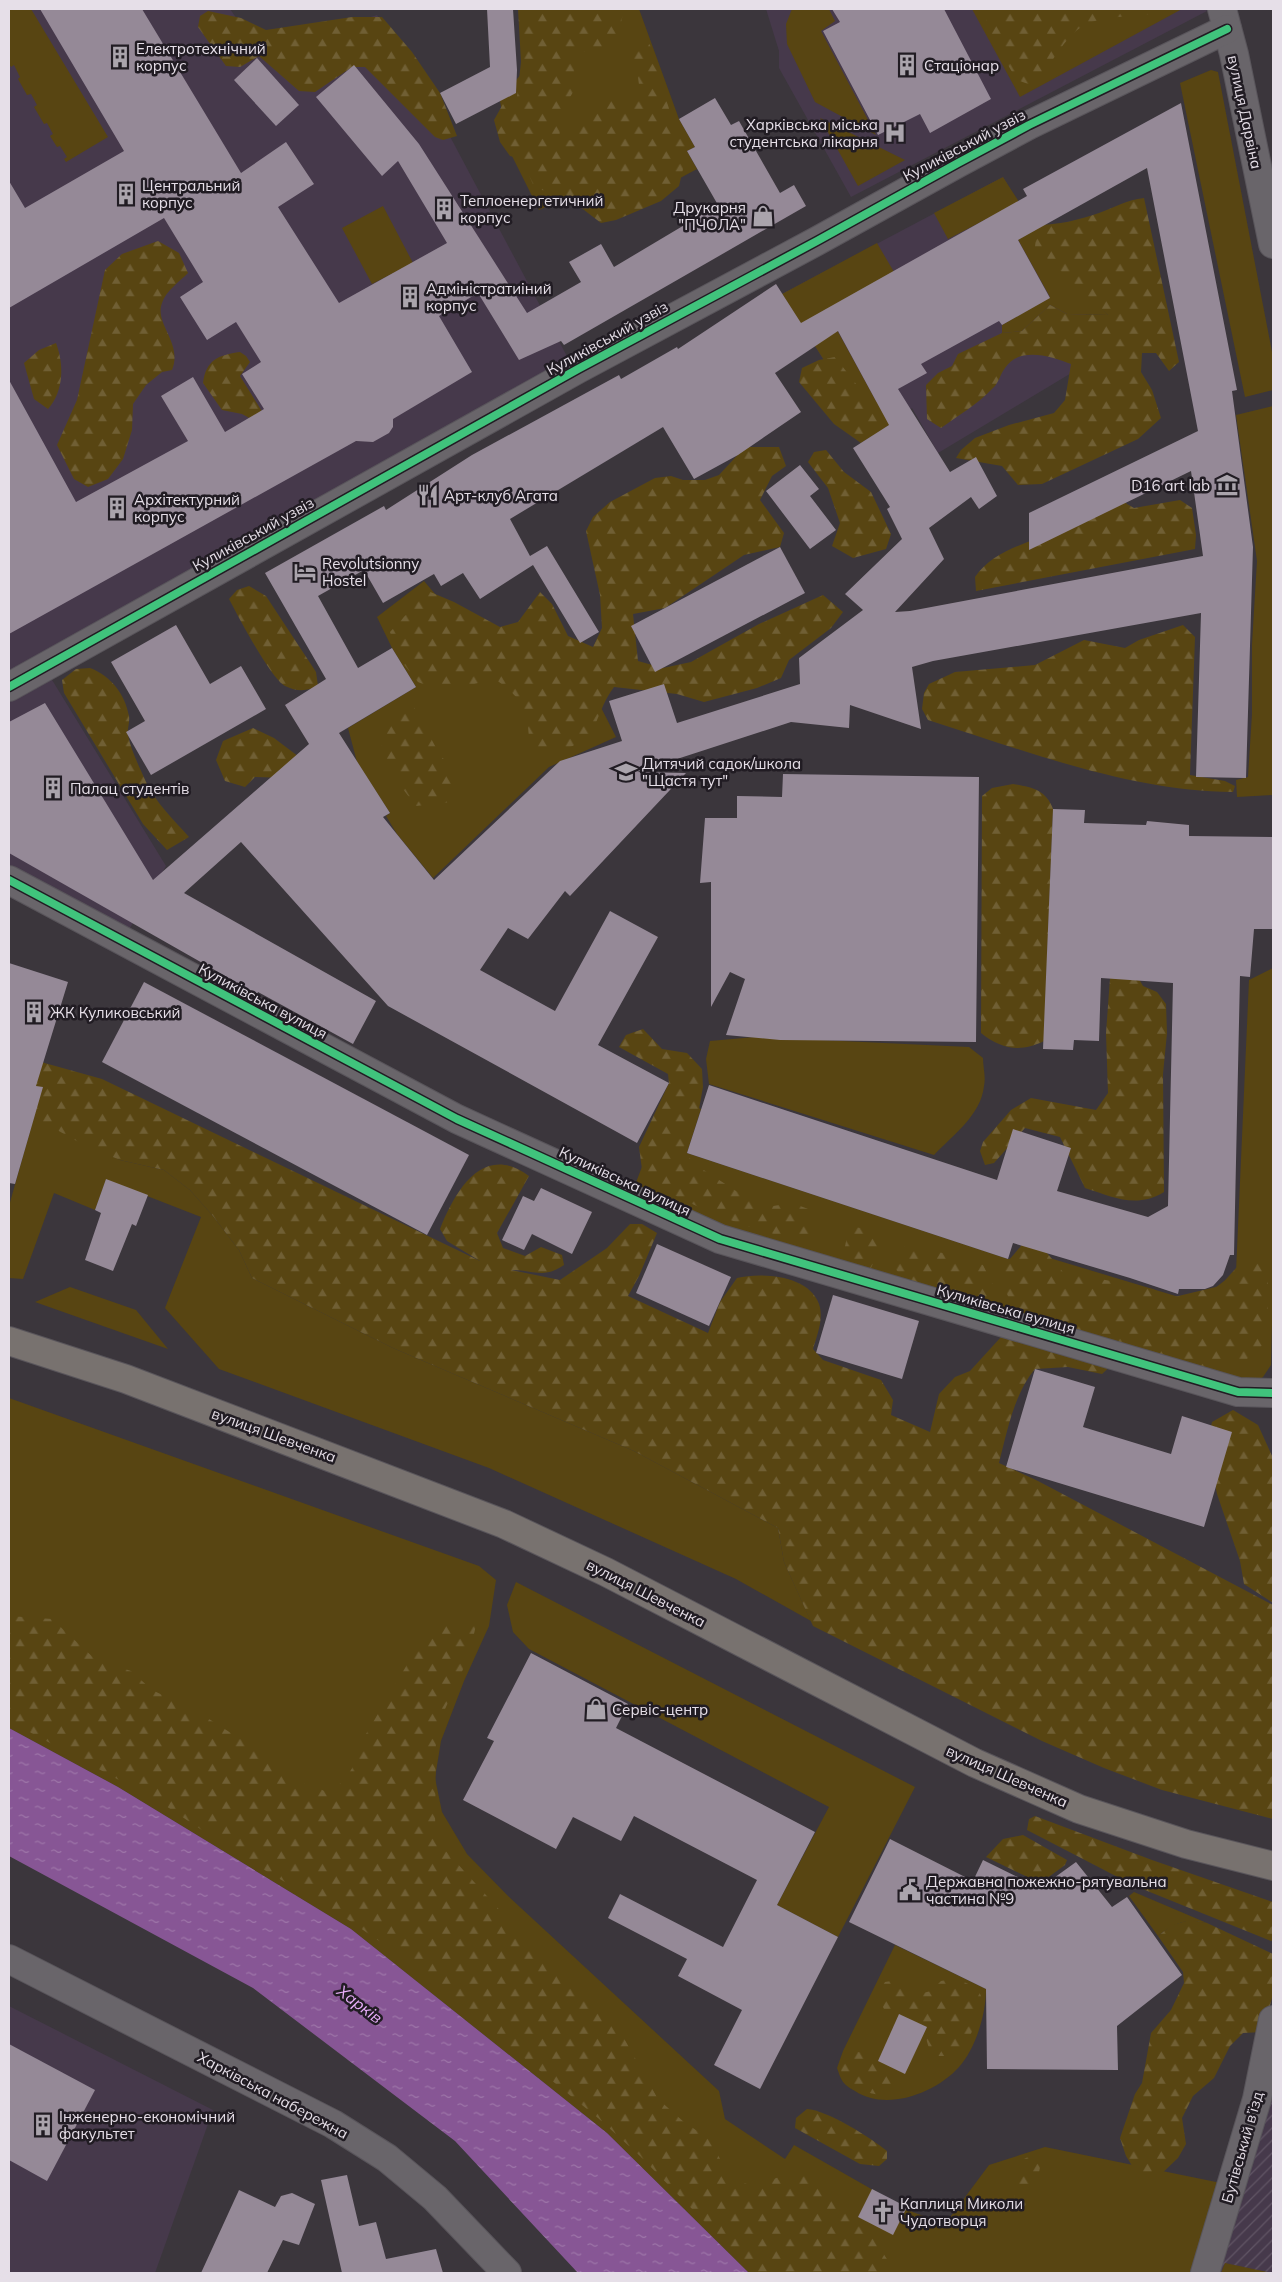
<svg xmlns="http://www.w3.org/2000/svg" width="1282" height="2282" viewBox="0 0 1282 2282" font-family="Mulish,sans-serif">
<defs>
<pattern id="industrial-furrows" width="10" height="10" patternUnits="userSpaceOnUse" patternTransform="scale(1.25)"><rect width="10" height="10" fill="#46394b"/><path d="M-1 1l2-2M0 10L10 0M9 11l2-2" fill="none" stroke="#615565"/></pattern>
<pattern id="forest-firs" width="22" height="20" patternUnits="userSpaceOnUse" patternTransform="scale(1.25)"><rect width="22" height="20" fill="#584512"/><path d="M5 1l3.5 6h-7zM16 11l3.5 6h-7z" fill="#705f34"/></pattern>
<pattern id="water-ripples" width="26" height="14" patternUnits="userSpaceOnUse" patternTransform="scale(1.25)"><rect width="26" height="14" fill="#875695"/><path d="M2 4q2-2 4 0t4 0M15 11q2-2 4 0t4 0" fill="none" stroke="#9e76a9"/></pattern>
</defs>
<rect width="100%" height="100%" fill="#3b363c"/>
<g fill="#46394b">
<path d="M9 9H230L260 52 377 15 429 97 569 360 38 657 166 866 116 952 9 895Z"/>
<path d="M766 9H1206L1207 11 851 197 779 68V51Z"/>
<path d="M1003 177 1108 351 938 453 912 408 872 436 782 294Z"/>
<path d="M9 2006 213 2110 155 2273H9Z"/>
</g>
<path fill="url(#industrial-furrows)" d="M1273 2075V2273H1216Z"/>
<g fill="#584512">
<path d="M9 9H31L108 137 66 162 64 159 67 157 60 146 57 147 50 136 53 134 47 123 44 124 34 107 37 105 31 94 27 95 18 79 20 77 14 65 11 67 9 64Z"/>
<path d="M578 9H639L679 119 695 147 687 151 697 169 602 220 568 197 539 210 509 150 500 101 565 17Z"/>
<path d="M792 9H829L835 21 821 31 876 135 815 102 787 44 786 24Z"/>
<path d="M972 9H1182L1020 97Z"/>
<path d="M1211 70 1218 72 1273 357V390L1245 397 1180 83Z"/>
<path d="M820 118 905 160 858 186Z"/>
<path d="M1003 177C1035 227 1066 273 1108 315L1067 314 1050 305 1022 331 1002 333V325L1050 297 1002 211 948 239 934 213Z"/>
<path d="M383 206 413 263 372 284 342 228Z"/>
<path d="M877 243 894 272 826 310 876 401 894 422 872 436 782 294Z"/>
<path d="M1273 406V795L1237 797 1236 780 1248 777 1252 714V644L1257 561 1236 415Z"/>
<path d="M424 581 482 649 551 609 616 737 549 767 433 878 397 834 386 816 390 813 357 762 348 728 416 687 392 648 377 617Z"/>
<path d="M1273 968V1286L1271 1365 1263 1377 1251 1386 1223 1382 728 1227 635 1185 669 1096 701 1109 687 1153 1008 1259 1043 1256 1179 1297 1207 1294 1236 1272 1249 980Z"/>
<path d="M755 1037 969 1047 983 1058C983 1067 986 1077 984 1086 981 1115 953 1135 934 1155L709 1084 706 1059 710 1041Z"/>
<path d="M34 1117 120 1160 164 1170 190 1190 213 1216 239 1250 252 1278 393 1348 634 1451 778 1528 784 1562 811 1621 736 1579 489 1468 219 1369 165 1308 201 1217 106 1180 95 1210 54 1193 23 1279 9 1278V1206Z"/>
<path d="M70 1287 136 1310 168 1349 35 1302Z"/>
<path d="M9 1398 479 1566 496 1580 489 1626 464 1681 441 1741 435 1778 442 1812 467 1854 508 1896 719 2091 725 2119 785 2159 794 2145 910 2211 945 2224 989 2165 1045 2147 1221 2183 1193 2273H749L607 2133 351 1929 118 1787 9 1728Z"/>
<path d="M516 1582 915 1787 838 1937 777 1905 829 1807 529 1649 513 1632 507 1605Z"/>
<path d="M1134 1892 1207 1923C1184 1919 1176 1922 1158 1936L1129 1896Z"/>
<path d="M895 1945 986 1989C986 2014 976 2048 959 2067 936 2093 886 2112 855 2091 851 2089 846 2086 843 2082 840 2078 839 2073 837 2068L843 2051Z"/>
<path d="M1225 2263 1272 2273H1221Z"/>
</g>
<g fill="url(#forest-firs)">
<path d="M518 9H624C619 36 614 43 590 55L577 47 572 48 576 88C565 102 558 123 560 141L573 140 593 105 609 101 638 99C644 76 626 57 635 36L641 34 650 45 670 112 687 144 684 165 679 186 661 201 616 220 601 223 562 193 535 189 522 159 510 156 500 142 494 120 503 104 517 97 521 62Z"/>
<path d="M985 9H1171C1145 18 1120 14 1095 21 1064 29 1054 67 1031 85L1017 80C1005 59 986 34 985 9Z"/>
<path d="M208 11 241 18 266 30 352 17H382L412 52 440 93 457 136 443 140 435 137 365 67H352L315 92 299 91 259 56 240 67 226 66 198 27 200 16Z"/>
<path d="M1144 198 1179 362 1169 371 1156 353H1142L1141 372 1152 390 1161 418 1138 439 1042 484 1018 485 1002 466 956 458 961 450 975 438 1009 425 1054 413 1065 400 1071 364C1051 356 1019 346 1005 368 1000 374 999 383 993 388 978 404 959 415 941 428L927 419 926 385 938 373 952 366 958 354 1002 333 1022 331 1050 305 1067 314 1108 315 1035 247 1037 225C1058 225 1079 220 1099 213 1115 207 1127 200 1144 198Z"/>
<path d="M158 241 179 253 188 273C180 281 165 292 162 303 154 324 183 343 172 370L162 372 146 385 133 404 132 430 123 459 108 479 88 487 74 479 57 445 77 400 105 270 122 254Z"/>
<path d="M56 343C64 364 64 391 48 409L34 399 24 363 39 350Z"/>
<path d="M240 352 246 356 250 362 240 376 263 413 253 420 242 414 222 410 203 383C206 360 218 355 240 352Z"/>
<path d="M835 357 864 394 885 414V428L861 443 834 424 799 382 802 368 819 360Z"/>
<path d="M745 447H779L786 466 772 476 760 500 784 533 780 547 744 555 665 608 633 614 638 661 663 668 691 662 759 624 823 595 843 612 831 628 789 660 781 678 757 688 704 702 677 694 614 687C605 699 601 711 595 725 583 750 556 751 531 754 525 711 533 707 495 679L441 692 418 682 398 657 390 632 428 591 454 602 500 627 518 622 540 592 552 604 568 636 593 647 602 628 600 595 586 531 593 517 610 502 655 478 671 476 683 480H705L719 475Z"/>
<path d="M826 450 844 472 871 492 891 534 886 549 853 558 832 546 840 523 828 488 808 462 814 452Z"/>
<path d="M1118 494 1127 504 1134 508 1180 500 1192 508 1196 535 1195 549 976 591 975 577C995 548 1034 542 1065 527 1083 518 1100 505 1118 494Z"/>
<path d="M249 586 266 596 316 672 318 686C308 691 297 692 285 686 271 679 238 616 229 599L237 590Z"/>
<path d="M1183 625 1195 637 1190 775 1225 781 1235 786 1233 792C1129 791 1026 751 928 720L922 709 924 693 929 684 955 672 1035 665 1084 640 1125 648 1139 640Z"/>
<path d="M90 668C111 676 125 694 129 716 130 723 127 729 128 735 131 751 140 768 146 782 156 803 174 820 189 837L167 850 143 824 64 693 62 680 76 669Z"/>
<path d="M414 707 441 757 454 766 455 780 451 802 416 806 383 763 381 732 390 714Z"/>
<path d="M253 728 274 738 311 766 288 778 255 777 245 787 225 781 216 760 223 741Z"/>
<path d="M1013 784C1032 787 1046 790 1053 809L1044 1041C1020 1053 1001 1049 981 1033L982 796 992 788Z"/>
<path d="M1120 843 1136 974 1143 986 1157 992 1166 1004 1167 1033 1163 1074 1164 1192C1136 1209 1113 1197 1085 1188L1060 1137 1025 1128 994 1163 985 1165 980 1151 983 1142 1011 1110 1031 1098 1096 1110 1108 1093 1106 1033Z"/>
<path d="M643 1029 662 1049 687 1053 702 1069 703 1087 697 1120 689 1131 683 1151 696 1165 750 1200 767 1207 792 1203 811 1210 813 1218 811 1236C803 1237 795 1238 788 1237 747 1230 677 1200 643 1177L639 1147 669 1083 668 1074 619 1047 626 1035Z"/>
<path d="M41 1062 102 1079 480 1261 447 1241 440 1229C455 1191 483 1142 529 1176L497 1233 503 1248 525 1256 541 1247 562 1255 564 1265C542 1280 532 1269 511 1270L560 1280 607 1248 630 1224H642L657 1233 639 1276 628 1296 708 1333 720 1302 737 1278C761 1272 809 1275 819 1304 824 1319 817 1335 813 1349L823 1360 881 1380 893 1400 891 1415 930 1432 939 1394 955 1377 970 1371 1001 1337 1022 1334 1113 1364 1102 1374 1068 1367 1035 1369C1014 1394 1007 1432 999 1463L1038 1481 1273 1605V1819L1162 1790 1104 1768 1042 1741 813 1626 784 1562 778 1528 634 1451 393 1348 252 1278 239 1250 213 1216 190 1190 164 1170 120 1160 82 1144 25 1112Z"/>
<path d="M1026 1226 1042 1242 1047 1253 1063 1272 1153 1289 1170 1298 1220 1286 1236 1268 1250 1259 1264 1262 1269 1290 1265 1343 1247 1359 1230 1363 1218 1373 1110 1342 1014 1308 1006 1292 1003 1267 1021 1246Z"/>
<path d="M854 1227 868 1229 876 1236 878 1252 871 1268 855 1263 844 1251 847 1237Z"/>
<path d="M906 1245 952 1255 983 1265 996 1291 994 1299 990 1301 969 1298 903 1278 894 1267 893 1258Z"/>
<path d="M1233 1410 1258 1425 1273 1458V1603L1244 1584 1240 1561 1217 1494 1207 1444 1212 1422Z"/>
<path d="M9 1616 52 1619 95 1659 131 1671 152 1690 198 1712 278 1763 302 1783 328 1792 344 1781 356 1762 366 1734 411 1658 430 1633 449 1623 476 1625 469 1656 436 1729 435 1839 563 1980 612 2017 658 2099 685 2123 710 2139 730 2179 757 2187C771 2180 789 2170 805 2175 846 2188 874 2240 896 2273H755L640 2156 598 2118 385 1945 344 1917 239 1855 160 1802 9 1721Z"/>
<path d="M1035 1816 1152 1860 1273 1902V1940L1271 1941 1135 1886 1027 1830 1029 1819Z"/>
<path d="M1023 1835 1067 1860 1065 1865 1050 1876 1038 1882 986 1857 1003 1839Z"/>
<path d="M1190 1920 1207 1923 1273 1954V1994L1263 2032 1243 2033 1230 2046 1214 2078 1193 2096 1182 2118 1186 2144 1178 2158 1157 2178 1139 2177 1126 2156 1120 2138 1135 2094 1142 2083 1151 2033 1171 2010 1184 1983 1183 1972 1158 1936 1172 1925Z"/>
<path d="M952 1979C962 1981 977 1985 981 1996 986 2008 966 2046 957 2056H933C926 2045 925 2030 920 2016 908 2012 895 2014 884 2009L877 1995 885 1982 891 1981 923 1993 931 1991 941 1981Z"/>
<path d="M855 2052H866L878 2067 898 2077 900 2084C886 2106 859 2089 842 2079L841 2069 845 2058Z"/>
<path d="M807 2109C827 2110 871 2138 887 2151V2159L879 2166 860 2164 795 2128 796 2118Z"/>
<path d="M1034 2154 1041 2161C1038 2180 1033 2204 1015 2214L1012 2206 1024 2159Z"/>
</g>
<path fill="url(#water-ripples)" d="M9 1728 118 1787 351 1929 607 2133 749 2273H578L455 2141 253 1988 9 1856Z"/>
<g fill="#958997" fill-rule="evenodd">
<path d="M40 9H142L241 173 286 142 314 184 278 207 339 303 447 243 398 161 382 176 316 97 354 65 419 144 527 313 581 282 569 262 601 244 614 267 718 205 687 151 695 147 679 119 715 98 731 125 739 121 780 193 794 185 806 206 564 345 561 341 519 360 478 293 439 316 472 372 393 419V427L389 433 373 442 356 441 9 634V380L76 502 188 441 161 396 193 377 225 432 264 409 242 374 261 362 236 322 207 340 180 297 203 282 164 218 9 308V181L25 208 124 151Z"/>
<path d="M487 9H513L517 70 516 93 456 124 440 93 490 67Z"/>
<path d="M832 9H944L991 99 930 133 920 114 878 135 823 31 840 22Z"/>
<path d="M257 58 299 105 276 126 234 80Z"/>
<path d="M1181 103 1237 390 1232 391 1253 547 1246 778 1196 777 1201 613 933 661 912 667 921 729 850 705 849 728 791 722 637 772 686 773 570 896 565 891 528 939 508 928 480 970 555 1011 610 911 658 937 598 1045 669 1083 637 1143 388 1006 241 842 184 893 376 1001 353 1044 258 992 257 994 9 853V722L45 703 153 880 309 744 285 705 326 679 265 573 384 506 386 510 472 455 619 375 621 379 677 347 678 349 776 284 801 323 1027 196 1023 189ZM1147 168 1198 431 1029 513V550L1191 471 1203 556 910 611 895 612 944 559 929 528 971 497 979 509 997 496 976 457 950 472 898 389 927 373 921 364 999 321 1002 325 1050 298 1018 240ZM838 331 889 425 853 448 890 507 887 509 902 539 845 594 863 610 799 658 800 684 677 723 664 684 609 701 622 741 560 761 434 880 383 817 390 813 339 733 416 687 392 648 358 668 318 596 364 570 383 603 434 574 441 586 463 573 480 599 533 565 580 643 599 632 547 546 530 556 510 519 663 427 694 479 738 455 801 412 775 373Z"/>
<path d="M800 465 819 489 810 496 836 530 810 549 766 491Z"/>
<path d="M780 547 805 593 655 672 631 626Z"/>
<path d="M176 625 210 684 241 666 266 709 151 775 126 732 145 721 111 662Z"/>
<path d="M783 774 979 777 976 1042 780 1040 726 1035 745 979 730 972 711 1007V882L700 883 705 818H737V796L782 797Z"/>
<path d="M1053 809 1085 810 1084 823 1146 825 1147 821 1189 825V836L1273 837V929H1254L1250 977 1240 976 1234 1255H1230L1223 1275 1213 1286 1205 1289H1179L1178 1294 1130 1278 1013 1243 1008 1259 687 1153 709 1085 997 1180 1013 1129 1071 1148 1057 1191 1148 1217 1168 1206 1173 983 1101 978 1099 1041 1074 1040 1073 1050 1043 1049Z"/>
<path d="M9 963 68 982 36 1086 43 1087 15 1184 9 1183Z"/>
<path d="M144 982 469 1155 427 1235 102 1062Z"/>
<path d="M106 1179 148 1195 136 1226 132 1224 113 1271 85 1260 101 1213 95 1210Z"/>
<path d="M541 1188 592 1212 572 1254 532 1234 524 1250 502 1240 523 1196 534 1201Z"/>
<path d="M657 1244 731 1277 709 1326 636 1293Z"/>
<path d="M833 1295 919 1321 902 1379 816 1353Z"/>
<path d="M1035 1369 1095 1387 1083 1427 1171 1454 1182 1416 1232 1432 1204 1527 1006 1467Z"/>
<path d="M531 1653 628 1704 616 1728 815 1832 777 1905 838 1937 760 2089 714 2065 742 2010 678 1976 687 1959 608 1918 620 1894 723 1947 757 1880 634 1816 621 1841 573 1817 556 1849 463 1800 494 1741 487 1738Z"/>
<path d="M890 1839 973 1881 983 1860 1040 1888 1076 1862 1112 1907 1127 1897 1182 1975 1117 2026 1118 2070 987 2069 986 1989 849 1922Z"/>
<path d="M899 2014 927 2027 905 2074 878 2061Z"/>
<path d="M9 2044 95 2090 47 2181 9 2160Z"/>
<path d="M347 2175 359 2226 376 2222 386 2259 436 2249 443 2273H342L321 2180Z"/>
<path d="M872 2189 907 2207 893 2235 858 2217Z"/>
<path d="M239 2190 275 2207 281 2196 292 2193 315 2204 299 2245 283 2240 267 2273H201Z"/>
</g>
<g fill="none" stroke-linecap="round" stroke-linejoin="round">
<g stroke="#59555b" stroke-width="30">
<g id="minor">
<path d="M1222 9 1234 54 1273 244"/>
<path d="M9 687 578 369 817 241 958 163 1029 125 1227 29"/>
<path d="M9 880 457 1119 720 1239 1238 1392 1273 1393"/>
<path d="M9 1959 333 2124 387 2158 435 2198 507 2273"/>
<path d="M1205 2273 1257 2099 1273 2020"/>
</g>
</g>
<g stroke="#59555b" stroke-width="30">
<path id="major" d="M9 1341 126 1379 504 1524 606 1572 975 1763 1079 1809 1186 1844 1273 1866"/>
</g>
<use href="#minor" stroke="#69656a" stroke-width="28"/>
<use href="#major" stroke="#78726f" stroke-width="28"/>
<g stroke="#211c23" stroke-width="11">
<g id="cycleway">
<path d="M9 687 578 369 817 241 958 163 1029 125 1227 29"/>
<path d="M9 880 457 1119 720 1239 1238 1392 1273 1393"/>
</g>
</g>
<use href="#cycleway" stroke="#40c37c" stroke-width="8"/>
</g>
<defs>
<g id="building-bare" transform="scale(1.725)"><path d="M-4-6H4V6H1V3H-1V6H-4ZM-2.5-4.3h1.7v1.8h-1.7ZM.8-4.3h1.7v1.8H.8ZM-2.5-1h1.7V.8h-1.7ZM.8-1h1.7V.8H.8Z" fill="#aaa4ac" stroke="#211c23" stroke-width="2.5" paint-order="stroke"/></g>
<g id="hospital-bare" transform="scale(1.725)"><path d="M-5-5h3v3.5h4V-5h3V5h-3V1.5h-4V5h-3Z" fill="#aaa4ac" stroke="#211c23" stroke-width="2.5" paint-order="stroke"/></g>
<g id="shop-bare" transform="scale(1.725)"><path d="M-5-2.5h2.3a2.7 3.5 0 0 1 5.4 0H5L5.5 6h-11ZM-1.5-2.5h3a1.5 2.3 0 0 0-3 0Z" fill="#aaa4ac" stroke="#211c23" stroke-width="2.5" paint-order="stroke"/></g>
<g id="museum-bare" transform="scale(1.725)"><path d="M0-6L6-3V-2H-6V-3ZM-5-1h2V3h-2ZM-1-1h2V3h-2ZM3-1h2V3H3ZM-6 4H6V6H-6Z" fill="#aaa4ac" stroke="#211c23" stroke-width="2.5" paint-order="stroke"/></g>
<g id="restaurant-bare" transform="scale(1.725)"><path d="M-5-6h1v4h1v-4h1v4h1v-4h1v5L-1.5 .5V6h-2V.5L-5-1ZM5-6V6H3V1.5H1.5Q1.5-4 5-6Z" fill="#aaa4ac" stroke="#211c23" stroke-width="2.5" paint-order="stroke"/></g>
<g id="hotel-bare" transform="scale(1.725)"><path d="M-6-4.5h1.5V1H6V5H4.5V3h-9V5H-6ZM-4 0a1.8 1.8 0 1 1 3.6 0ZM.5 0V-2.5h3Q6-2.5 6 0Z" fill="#aaa4ac" stroke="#211c23" stroke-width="2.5" paint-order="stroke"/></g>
<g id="school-bare" transform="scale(1.725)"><path d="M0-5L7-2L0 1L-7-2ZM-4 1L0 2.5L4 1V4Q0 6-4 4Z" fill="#aaa4ac" stroke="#211c23" stroke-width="2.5" paint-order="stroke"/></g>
<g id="civic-bare" transform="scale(1.725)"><path d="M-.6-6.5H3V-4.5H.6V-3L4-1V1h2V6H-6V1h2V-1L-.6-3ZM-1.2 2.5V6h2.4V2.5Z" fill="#aaa4ac" stroke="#211c23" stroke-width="2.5" paint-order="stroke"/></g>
<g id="church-bare" transform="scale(1.725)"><path d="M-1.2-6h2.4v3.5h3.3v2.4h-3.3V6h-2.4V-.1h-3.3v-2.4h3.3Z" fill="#aaa4ac" stroke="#211c23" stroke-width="2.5" paint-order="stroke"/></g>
</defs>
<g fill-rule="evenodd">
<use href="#building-bare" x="120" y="57"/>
<use href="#building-bare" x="907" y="65"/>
<use href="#hospital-bare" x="895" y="133"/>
<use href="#building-bare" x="126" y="194"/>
<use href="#building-bare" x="444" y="209"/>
<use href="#shop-bare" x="763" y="216"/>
<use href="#building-bare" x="410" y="297"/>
<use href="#museum-bare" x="1227" y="485"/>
<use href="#restaurant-bare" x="428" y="495"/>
<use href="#building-bare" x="117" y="508"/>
<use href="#hotel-bare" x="305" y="572"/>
<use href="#school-bare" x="626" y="772"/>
<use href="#building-bare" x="53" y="788"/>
<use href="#building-bare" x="34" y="1012"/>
<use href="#shop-bare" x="596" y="1709"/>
<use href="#civic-bare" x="910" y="1890"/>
<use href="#building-bare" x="43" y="2125"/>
<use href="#church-bare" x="883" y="2212"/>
</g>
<g text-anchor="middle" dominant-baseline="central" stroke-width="5" stroke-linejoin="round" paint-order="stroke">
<g font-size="15" fill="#e6dfe8" stroke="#211c23" text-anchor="start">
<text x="136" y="48">Електротехнічний<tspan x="136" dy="17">корпус</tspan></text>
<text x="924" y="65">Стаціонар</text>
<text x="878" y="124" text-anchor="end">Харківська міська<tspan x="878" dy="17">студентська лікарня</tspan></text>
<text x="142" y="185">Центральний<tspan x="142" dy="17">корпус</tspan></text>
<text x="460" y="200">Теплоенергетичний<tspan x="460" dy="17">корпус</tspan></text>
<text x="746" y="207" text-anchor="end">Друкарня<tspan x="746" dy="17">"ПЧОЛА"</tspan></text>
<text x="426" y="288">Адміністратиіний<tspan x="426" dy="17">корпус</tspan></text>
<text x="1210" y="485" text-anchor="end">D16 art lab</text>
<text x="444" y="495">Арт-клуб Агата</text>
<text x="134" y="499">Архітектурний<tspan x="134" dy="17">корпус</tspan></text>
<text x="322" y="563">Revolutsionny<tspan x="322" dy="17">Hostel</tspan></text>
<text x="642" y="763">Дитячий садок/школа<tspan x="642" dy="17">"Щастя тут"</tspan></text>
<text x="70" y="788">Палац студентів</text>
<text x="50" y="1012">ЖК Куликовський</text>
<text x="612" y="1709">Сервіс-центр</text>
<text x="926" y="1881">Державна пожежно-рятувальна<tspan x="926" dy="17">частина №9</tspan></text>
<text x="59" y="2116">Інженерно-економічний<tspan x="59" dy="17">факультет</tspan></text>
<text x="900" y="2203">Каплиця Миколи<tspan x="900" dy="17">Чудотворця</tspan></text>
</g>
<g font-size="15" fill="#e6dfe8" stroke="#211c23">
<text transform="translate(1245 112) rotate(78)">вулиця Дарвіна</text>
<text transform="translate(964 145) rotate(-28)">Куликівський узвіз</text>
<text transform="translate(607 338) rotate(-29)">Куликівський узвіз</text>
<text transform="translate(253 534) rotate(-29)">Куликівський узвіз</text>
<text transform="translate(263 1001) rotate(28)">Куликівська вулиця</text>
<text transform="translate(625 1181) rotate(25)">Куликівська вулиця</text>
<text transform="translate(1006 1309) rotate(16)">Куликівська вулиця</text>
<text transform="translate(274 1435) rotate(20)">вулиця Шевченка</text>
<text transform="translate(646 1593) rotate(27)">вулиця Шевченка</text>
<text transform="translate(1007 1776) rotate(24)">вулиця Шевченка</text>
<text transform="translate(273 2095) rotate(28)">Харківська набережна</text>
<text transform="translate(1242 2147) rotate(-74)">Бутівський в’їзд</text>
</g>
<g font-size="16" font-style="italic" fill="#ebb0fc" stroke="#211c23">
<text transform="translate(360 2004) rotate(37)">Харків</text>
</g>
</g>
<rect width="1282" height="2282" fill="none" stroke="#e6dfe8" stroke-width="20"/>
</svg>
